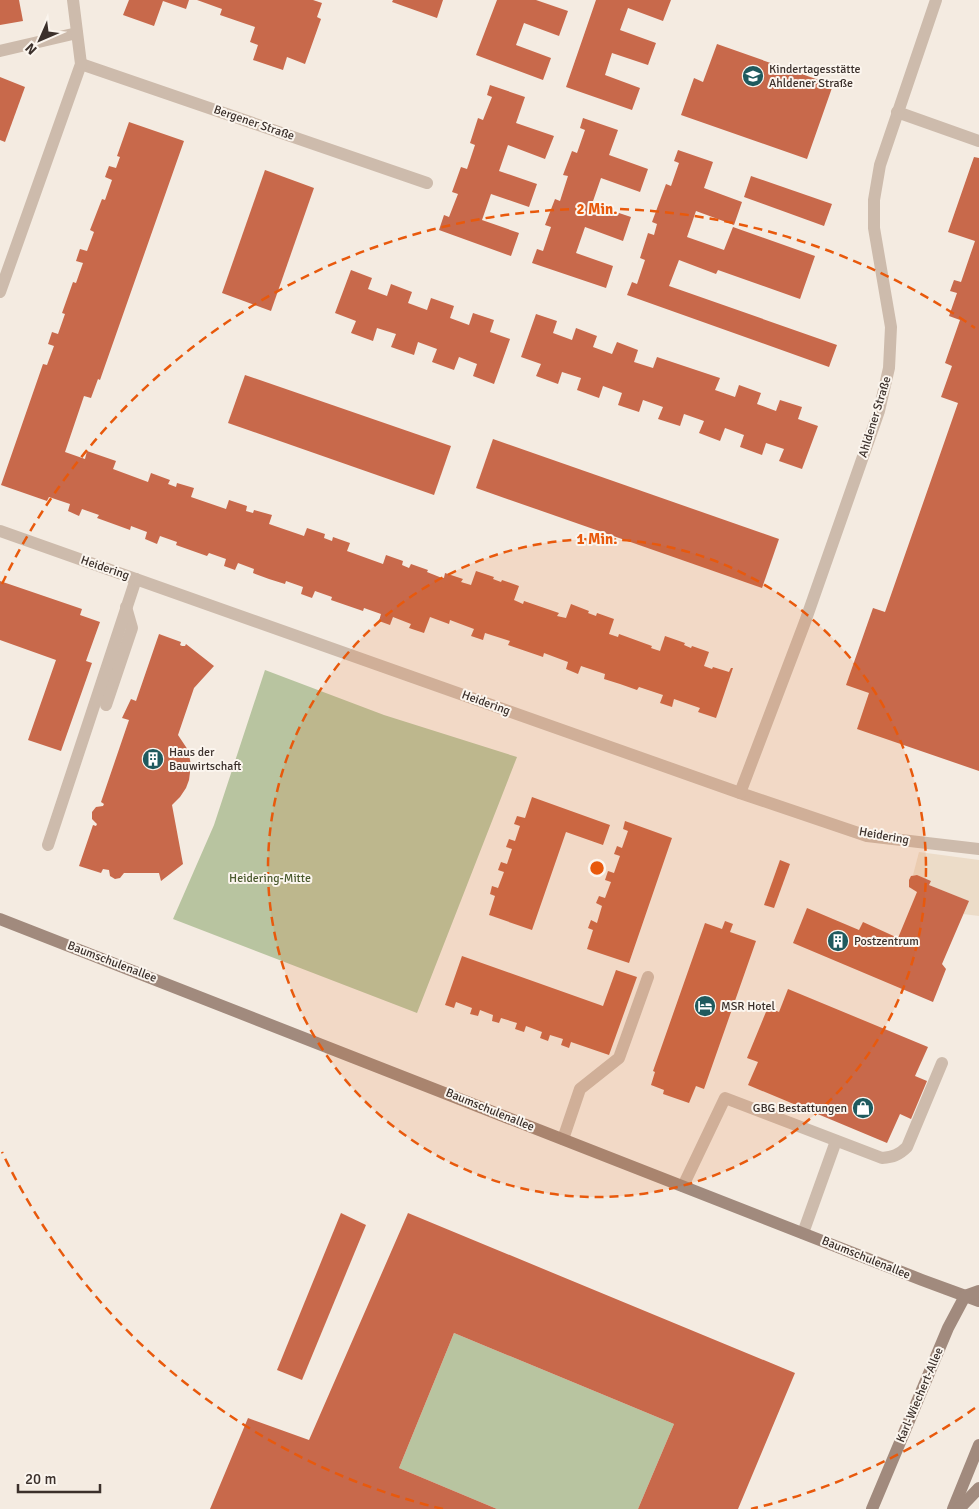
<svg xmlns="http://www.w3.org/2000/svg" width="979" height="1509" viewBox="0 0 979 1509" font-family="Signika,sans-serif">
<rect width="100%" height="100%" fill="#f4ebe1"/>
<g fill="#b8c4a0">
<path d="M265 670 384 715 517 757 417 1013 173 919 214 825Z"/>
<path d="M454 1333 674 1424 638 1509H497L399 1468Z"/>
</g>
<path fill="#ecdcc8" d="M919 852 979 860V916L963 914 968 901 929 885 930 881 917 875H913Z"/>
<g fill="#c8694b">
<path d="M0 0H19L23 21 0 25Z"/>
<path d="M129 0H189L186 9 163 1 154 26 123 15Z"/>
<path d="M197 0H313L322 3 317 17 321 19 305 64 287 57 283 70 253 60 258 45 250 42 255 27 220 15 222 9Z"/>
<path d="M393 0H443L437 18 392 2Z"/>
<path d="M497 0H536L568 11 559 36 524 23 516 45 551 58 543 80 476 55Z"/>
<path d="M596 0H671L663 21 628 8 620 30 656 43 648 65 612 53 605 75 640 88 632 110 566 87Z"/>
<path d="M717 44 833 85 807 159 681 115 694 78 703 82Z"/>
<path d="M0 77 25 87 5 142 0 140Z"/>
<path d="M490 85 525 97 516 123 554 136 545 159 508 145 499 171 537 184 529 207 491 194 482 220 519 233 511 256 439 230 444 215 449 217 458 194 452 192 461 167 467 169 475 145 470 143 478 118 483 120 492 97 487 95Z"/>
<path d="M583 118 618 130 609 155 648 169 640 192 601 178 592 204 631 217 623 241 585 227 576 253 613 266 606 288 532 263 537 249 543 251 551 227 545 225 555 199 560 201 568 176 563 175 572 151 577 153 585 130 580 128Z"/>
<path d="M129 122 184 141 100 380 98 379 91 398 84 396 65 452 85 459 87 451 116 461 113 469 148 482 151 473 170 480 168 484 176 487 177 483 194 488 191 497 226 509 229 500 247 506 246 511 253 513 254 510 272 515 269 524 304 536 307 528 325 534 324 538 332 541 333 537 350 543 347 551 383 564 386 555 403 561 402 565 409 568 411 564 428 570 427 572 442 578H444L445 573 463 579 461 582 471 585 476 571 494 577 493 579 501 582 502 580 519 586 514 600 523 604 524 601 559 613 557 616 566 618 571 604 589 611 588 613 596 616 597 613 614 619 609 634 618 637 619 634 652 646 651 648 660 651 665 636 685 643 684 645 691 648 692 646 709 652 704 666 712 669 713 667 729 672 731 668H733L716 718 698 712 700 708 674 699 672 707 660 703 663 695 639 687 637 690 620 684 604 679 605 674 581 666 578 674 566 669 568 662 544 653 543 657 508 645 510 641 485 633 483 640 471 636 474 629 450 620 449 624 430 617 424 633 409 628 411 624 393 617 390 625 379 621 381 614 364 608 363 611 331 600 332 597 315 591 312 598 301 594 303 587 286 581 285 584 269 579 253 573 254 569 238 563 235 570 224 566 226 559 209 553 207 556 176 545 177 542 160 536 157 544 145 539 147 532 131 526 130 530 97 518 99 515 82 509 79 516 68 511 70 504 49 497 47 501 1 485 43 364 47 365 54 346 48 344 52 332 58 334 65 314 62 313 73 282 76 283 83 263 76 261 80 249 87 251 94 232 90 230 102 199 105 200 112 180 105 177 109 166 116 168 120 157 117 156Z"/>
<path d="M678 150 713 162 704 188 742 202 734 225 696 211 687 237 724 250 733 227 815 256 800 299 718 270 716 274 679 260 669 286 837 345 829 367 627 295 632 282 637 284 645 260 640 258 648 233 654 235 657 224 652 222 666 184 671 186 679 163 674 161Z"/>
<path d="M974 157 979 158V771L857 729 869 693 846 685 873 608 885 612 958 403 941 397 952 366 945 363 960 320 949 316 957 293 950 291 954 280 961 282 975 241 948 232Z"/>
<path d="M265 170 314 188 271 311 222 293Z"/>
<path d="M751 176 832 204 824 226 744 197Z"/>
<path d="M351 270 372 278 368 289 387 296 391 284 412 292 408 303 427 310 431 298 454 306 450 318 469 325 473 313 494 320 490 332 510 339 494 384 473 376 477 364 459 357 454 370 432 362 437 349 418 342 414 355 391 347 396 334 377 328 373 341 351 333 356 321 335 313Z"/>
<path d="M536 314 557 321 553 333 572 340 576 328 597 336 593 347 612 354 617 342 638 350 634 362 653 368 657 357 720 378 715 390 735 397 739 385 761 393 757 404 776 411 780 400 802 407 798 419 818 426 802 469 779 461 784 449 766 443 762 455 740 447 744 435 725 428 720 441 699 433 704 421 684 414 680 426 658 419 663 407 643 400 639 412 618 405 622 393 603 386 599 398 577 390 581 378 562 372 558 384 536 376 541 364 521 357Z"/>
<path d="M245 375 451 446 434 495 228 423Z"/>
<path d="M493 439 779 539 762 588 476 488Z"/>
<path d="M0 581 82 609 80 615 100 622 86 661 92 663 61 751 28 740 56 660 0 640Z"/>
<path d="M159 634 181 642 180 645 182 646H185L186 644 214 666 194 688 178 735 188 750 191 765 189 780 186 788 180 797 172 805 183 864 161 881 159 873H124L120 878 115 879 110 876 109 870 103 869 101 873 79 866 93 825 96 826 97 824 92 819V812L96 807 103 806 104 804 101 802 129 720 122 718 131 699 136 701Z"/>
<path d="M532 797 610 825 603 845 566 832 532 930 489 915 495 896 490 894 492 886 498 888 504 872 498 870 501 862 507 864 512 849 506 847 509 839 515 841 520 826 514 824 517 816 525 818Z"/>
<path d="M625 821 672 838 629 963 587 949 593 930 588 928 591 920 597 923 602 906 596 903 599 896 605 898 611 882 605 880 608 871 614 873 620 856 614 854 617 846 622 848 628 831 623 829Z"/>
<path d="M780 860 790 864 774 908 764 905Z"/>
<path d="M917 875 931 881 929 885 969 901 942 964 946 969 933 1002 793 943 807 908 859 930 863 922 898 938 917 892 909 887V880L911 876Z"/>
<path d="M725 921 733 924 730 932 756 941 704 1089 696 1086 689 1103 663 1094 664 1090 651 1085 655 1072 653 1071 705 923 722 929Z"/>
<path d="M462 956 603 1006 616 970 637 977 609 1055 571 1042 569 1048 561 1045 563 1039 550 1035 548 1041 540 1038 542 1032 526 1026 524 1032 515 1029 517 1023 501 1018 499 1023 492 1021 493 1015 480 1010 478 1016 470 1014 472 1008 456 1002 454 1008 445 1005Z"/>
<path d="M788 989 928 1047 915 1076 927 1081 911 1119 900 1114 887 1143 748 1085 758 1062 747 1058 768 1007 779 1012Z"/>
<path d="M341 1213 366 1225 302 1380 277 1370Z"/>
<path d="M408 1213 795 1373 738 1509H638L674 1424 454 1333 399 1468 497 1509H210L248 1418 309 1440Z"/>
</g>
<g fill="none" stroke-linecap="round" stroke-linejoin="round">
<g stroke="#cdbbac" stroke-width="12">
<path d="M0 51 77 33"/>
<path d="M897 112 979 141"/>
<path d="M106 705 132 628 126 607"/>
<path d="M48 845 136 579"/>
<path d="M563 1139 580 1089 619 1058 648 977"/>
<path d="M683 1186 725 1098 882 1158C893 1157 899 1155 907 1147L942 1063"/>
<path d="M803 1233 836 1141"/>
</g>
<g stroke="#cdbbac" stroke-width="12">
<path d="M81 64 427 183"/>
<path d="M0 292 81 64 73 0"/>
<path d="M0 531 740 793 867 836 979 849"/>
<path d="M740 793 805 622 879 411 889 368 891 327 874 228V200L880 165 936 0"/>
</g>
<g stroke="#a18a7d" stroke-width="12">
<path d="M0 919 922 1280 979 1301"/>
<path d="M872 1509 948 1328 965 1296 979 1291"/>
<path d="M953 1509 979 1445"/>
<path d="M959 1509 979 1488"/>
</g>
</g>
<circle cx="597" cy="868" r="329" fill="#e8590c" fill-opacity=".12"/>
<g fill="none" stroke="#e8590c" stroke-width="2.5" stroke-dasharray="9 6">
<circle cx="597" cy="868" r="329"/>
<path d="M975 1408A659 659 0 0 1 751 1509M443 1509A659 659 0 0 1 2 1152M2 584A659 659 0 0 1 975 328"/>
</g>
<defs>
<g id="school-disc" transform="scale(1.125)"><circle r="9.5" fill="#1f5a5e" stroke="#fbf5ee"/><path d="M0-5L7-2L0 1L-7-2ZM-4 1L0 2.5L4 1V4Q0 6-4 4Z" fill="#fff"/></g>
<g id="building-disc" transform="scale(1.125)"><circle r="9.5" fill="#1f5a5e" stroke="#fbf5ee"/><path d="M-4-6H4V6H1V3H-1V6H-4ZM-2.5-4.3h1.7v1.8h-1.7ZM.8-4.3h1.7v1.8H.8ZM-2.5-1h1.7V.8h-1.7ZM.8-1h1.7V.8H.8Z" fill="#fff"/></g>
<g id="hotel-disc" transform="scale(1.125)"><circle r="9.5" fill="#1f5a5e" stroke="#fbf5ee"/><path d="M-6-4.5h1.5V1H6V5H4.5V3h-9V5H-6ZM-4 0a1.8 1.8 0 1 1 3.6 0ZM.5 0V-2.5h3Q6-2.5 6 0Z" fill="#fff"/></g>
<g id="shop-disc" transform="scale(1.125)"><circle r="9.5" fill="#1f5a5e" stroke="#fbf5ee"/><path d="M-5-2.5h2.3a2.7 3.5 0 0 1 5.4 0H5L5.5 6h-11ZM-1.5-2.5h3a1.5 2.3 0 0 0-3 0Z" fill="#fff"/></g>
</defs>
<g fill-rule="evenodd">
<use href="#school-disc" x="753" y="76"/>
<use href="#building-disc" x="153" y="759"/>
<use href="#building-disc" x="838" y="941"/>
<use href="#hotel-disc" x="705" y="1006"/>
<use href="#shop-disc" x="863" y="1108"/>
</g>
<g text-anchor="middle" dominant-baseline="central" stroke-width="4" stroke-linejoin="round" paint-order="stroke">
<g font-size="12" fill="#3b302b" stroke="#fbf5ee" text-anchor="start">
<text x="769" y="69">Kindertagesstätte<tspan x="769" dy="14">Ahldener Straße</tspan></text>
<text x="169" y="752">Haus der<tspan x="169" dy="14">Bauwirtschaft</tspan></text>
<text x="854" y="941">Postzentrum</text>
<text x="721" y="1006">MSR Hotel</text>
<text x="847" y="1108" text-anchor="end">GBG Bestattungen</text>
</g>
<g font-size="12" fill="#3b302b" stroke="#fbf5ee">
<text transform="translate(254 123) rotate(19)">Bergener Straße</text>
<text transform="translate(875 417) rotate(-73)">Ahldener Straße</text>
<text transform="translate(105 568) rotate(19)">Heidering</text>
<text transform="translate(486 703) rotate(20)">Heidering</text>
<text transform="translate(884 836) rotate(10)">Heidering</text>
<text transform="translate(112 962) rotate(21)">Baumschulenallee</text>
<text transform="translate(490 1110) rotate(22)">Baumschulenallee</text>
<text transform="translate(866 1258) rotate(22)">Baumschulenallee</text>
<text transform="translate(920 1395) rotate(-67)">Karl-Wiechert-Allee</text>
</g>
<g font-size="12" fill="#4a5a2e" stroke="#fbf5ee">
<text x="270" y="878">Heidering-Mitte</text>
</g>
</g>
<circle cx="597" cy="868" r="8" fill="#e8590c" stroke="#fbf5ee" stroke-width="2.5"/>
<g font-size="15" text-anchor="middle" font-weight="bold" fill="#e8590c" stroke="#fbf5ee" stroke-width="4" stroke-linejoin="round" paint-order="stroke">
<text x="597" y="214">2 Min.</text>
<text x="597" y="544">1 Min.</text>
</g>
<g transform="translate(40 40) rotate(225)" stroke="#fbf5ee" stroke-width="4" paint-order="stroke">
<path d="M0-4L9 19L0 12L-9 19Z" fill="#3b302b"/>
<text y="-8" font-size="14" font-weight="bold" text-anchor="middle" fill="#3b302b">N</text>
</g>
<path d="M18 1484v8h82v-8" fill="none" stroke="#3b302b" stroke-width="2.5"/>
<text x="25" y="1484" font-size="15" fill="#3b302b" stroke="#fbf5ee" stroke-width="4" paint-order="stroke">20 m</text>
</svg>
